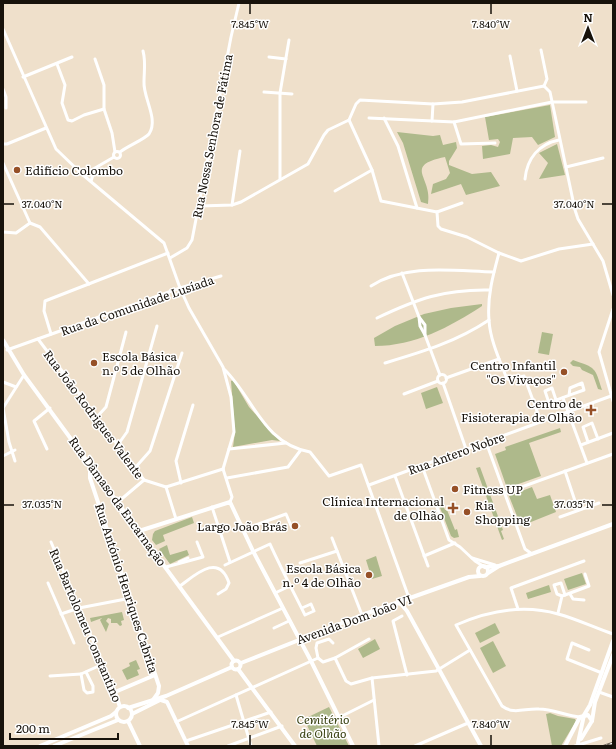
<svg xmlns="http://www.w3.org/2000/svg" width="616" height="749" viewBox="0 0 616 749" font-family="Literata,serif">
<rect width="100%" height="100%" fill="#efe0cb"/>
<g fill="#aeb98b">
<path d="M550 105 555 137 538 145 532 137 513 138 510 154 483 159 482 146 491 145 498 147 500 142 498 139 489 140 485 117Z"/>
<path d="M397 132 433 136 440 135 443 145 456 142 457 148 449 161V165L472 174 491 172 500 186 466 195 461 184 431 194 433 184 446 179 450 173 445 157C402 166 433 177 428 204L421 202 403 143Z"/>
<path d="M557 144 565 175 539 179 548 163 539 153Z"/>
<path d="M482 304V306C450 327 414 346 375 346L374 338 395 326 424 314 451 308Z"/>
<path d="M542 332 553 334 549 355 538 353Z"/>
<path d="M573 360C596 368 595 367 602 390L598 389 593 375 582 370 580 367 573 366 570 363Z"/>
<path d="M233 380 249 407 280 441 272 440 233 447 235 432 231 381Z"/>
<path d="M437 387 443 403 426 409 421 393Z"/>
<path d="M560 428 561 432 529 443 541 476 507 488 495 454 506 450 505 447Z"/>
<path d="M480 467 503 530 501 531 504 539 502 540 476 468Z"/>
<path d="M532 487 537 499 550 495 556 512 521 526 509 496Z"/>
<path d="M437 500H441L445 510H447L455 530 457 529 459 537 454 538 451 536Z"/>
<path d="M192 517 194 523 163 535 165 541 156 545 152 540 153 534 155 531Z"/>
<path d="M167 545 170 555 187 550 189 555 170 564 159 549Z"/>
<path d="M376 556 382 576 372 579 366 560Z"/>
<path d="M582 573 586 584 568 590 564 579Z"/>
<path d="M549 585 551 592 528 599 526 593Z"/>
<path d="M122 612 124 620 121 621 122 625 120 626 117 623H111V619L108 618 106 621 109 624 106 632 100 620 102 618 91 622 90 618Z"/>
<path d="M495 623 500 633 480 643 475 633Z"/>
<path d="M375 639 380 649 363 658 358 649Z"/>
<path d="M493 641 506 666 493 673 480 648Z"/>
<path d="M136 660 140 669 137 670 139 675 127 680 122 670 130 666 129 663Z"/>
<path d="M329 707 349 746H317L304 719Z"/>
<path d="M550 713 558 716 575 719 576 721 561 746H552L546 714Z"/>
</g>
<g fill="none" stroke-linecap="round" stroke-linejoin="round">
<g stroke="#fff" stroke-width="3">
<path d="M3 29 56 149 83 175 164 243 180 288 189 308 223 367 231 397 234 432 223 469"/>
<path d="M541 50 547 79 544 86"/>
<path d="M510 56 517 91"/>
<path d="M269 57 286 59"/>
<path d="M95 59 104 85V109L112 133 115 152"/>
<path d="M57 64 65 85 62 103 68 120 72 121 84 115 104 109"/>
<path d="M23 77 72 57"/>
<path d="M544 86 550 92 575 210 578 219 603 261 613 295"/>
<path d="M3 89 6 97V108"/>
<path d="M264 92 292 94"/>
<path d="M369 118 454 122 552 102H586"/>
<path d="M384 118 398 146 417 208"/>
<path d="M349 120 372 170 381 201 437 212"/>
<path d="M432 121 433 104"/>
<path d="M454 122 461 144 495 143"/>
<path d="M3 144H7L46 128"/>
<circle cx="117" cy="155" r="3.5"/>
<path d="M120 152C126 147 145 139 149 134 159 119 143 98 144 82 144 71 146 62 143 51"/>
<path d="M3 163 30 223 40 227 89 284"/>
<path d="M566 167 603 158"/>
<path d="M83 175 114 157"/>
<path d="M280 179V93L289 40"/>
<path d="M525 179C527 158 539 144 559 140"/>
<path d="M91 181 95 169"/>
<path d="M335 191 372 170"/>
<path d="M232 205 240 151"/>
<path d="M200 206 232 205 241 202 308 164 324 135 328 130 349 120 356 104 360 100 433 104 462 102 544 86"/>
<path d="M437 212 438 226 441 229 467 237 499 253 521 261 559 249 593 244"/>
<path d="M437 212 462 203"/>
<path d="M3 232 16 233 30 223"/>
<path d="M499 253C493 275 487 297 489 320 490 340 500 361 507 379L511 380 524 376 541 422"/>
<path d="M170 258 187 248 192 240 231 37 239 3"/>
<path d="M402 273 419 317 420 326 425 335 440 375"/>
<path d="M371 286C406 263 454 271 494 272"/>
<path d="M613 309 599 352 613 401"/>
<path d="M419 317 425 325V335"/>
<path d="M377 318C417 299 444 289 490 290"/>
<path d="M51 334 44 311 45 301 168 253"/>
<path d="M38 339 144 480 166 487 223 469"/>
<path d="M7 350 180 288 221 276"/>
<path d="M385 363C422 352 456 342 489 320"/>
<path d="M224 369C254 398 262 443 310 452L329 476 361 465 409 598"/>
<circle cx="442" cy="379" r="4.5"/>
<path d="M446 378 499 359"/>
<path d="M3 382 16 387"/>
<path d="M443 383 466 449"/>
<path d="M404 394 438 381"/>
<path d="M563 398 587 463"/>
<path d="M556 400 552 388 545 391 549 403C561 398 573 394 584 390L582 383 570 388 569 395"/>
<path d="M3 408 9 442 15 461"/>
<path d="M3 408 24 375"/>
<path d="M96 418 106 407 126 332"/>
<path d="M486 442 525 549 532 554"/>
<path d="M588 442 583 427 592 423 598 439"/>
<path d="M581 445 613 433"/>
<path d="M117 446 127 432 157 326"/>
<path d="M47 449 34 421 50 408"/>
<path d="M229 449 286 443"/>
<path d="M3 456 15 450"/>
<path d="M422 466 449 540 460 547 475 561 483 566"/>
<path d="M134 469 150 451 182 353"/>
<path d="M223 469 232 497 230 502"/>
<path d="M565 471 578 510"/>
<path d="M395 476 428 566"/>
<path d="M227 478 288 467 300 451"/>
<path d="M181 483 176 461 193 405"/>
<path d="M369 485 611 396"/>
<path d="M166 487 176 519"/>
<path d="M505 493 613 454"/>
<path d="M118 502 144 480"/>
<path d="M212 507 230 562"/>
<path d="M560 517 599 503"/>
<path d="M242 530 286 514 292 528 299 526"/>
<path d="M332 538 362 615"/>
<path d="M51 542 115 692"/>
<path d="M424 556 455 543"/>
<path d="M472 558 495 565"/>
<path d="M179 562 188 558"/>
<path d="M300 563 337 551"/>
<path d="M225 565 270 544C281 568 293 591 305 615L314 611 311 604 302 608"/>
<path d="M166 567 203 557 197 542"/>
<path d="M48 583 74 643"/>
<path d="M180 586C195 575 219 552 229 583L226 589 218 594"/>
<path d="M275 593 290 586"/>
<path d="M570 594 573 599 584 600"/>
<path d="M565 595 589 586 585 574"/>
<path d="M518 609 511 588 584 561"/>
<path d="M558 613 562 596 565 595 561 583 554 585 557 594 562 596"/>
<path d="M61 614 79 608 131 598"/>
<path d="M402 616 393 621 407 675"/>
<path d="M274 628 289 621"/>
<path d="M218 637 283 608"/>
<path d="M589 650 572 643 567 659 602 673"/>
<path d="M318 658 316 648 317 643 329 639 333 643"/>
<path d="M335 658 346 681 351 684 372 678 436 671 470 650"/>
<path d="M81 674 84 690 87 693 93 692V686L86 672"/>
<path d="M50 676 81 674 103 664"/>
<path d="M372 678 379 746"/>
<path d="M599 692 613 697"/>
<path d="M236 695 251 746"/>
<path d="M580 717C566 716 553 709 539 709 525 708 514 715 502 706L456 625C488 611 523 604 558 614 577 619 595 628 613 634"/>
<path d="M338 718 374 700"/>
<path d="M176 722 318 658 323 662 335 658 369 639"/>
<path d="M186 741 271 712"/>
<path d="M228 746 282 726"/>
<path d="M415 746 468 723"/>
<path d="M575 746 601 738"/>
</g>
<g stroke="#fff" stroke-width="4">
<path d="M3 340 24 375 234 661"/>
<path d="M94 468 90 472V478L159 686 158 693 153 700"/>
<path d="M139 531 230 502 253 551 311 661 353 746"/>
<circle cx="483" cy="571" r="5"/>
<path d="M485 567 499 566"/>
<path d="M488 573 499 566 613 524"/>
<path d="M397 603 401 604 407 611 481 746"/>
<circle cx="236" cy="665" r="4.5"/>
<path d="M241 663 362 615 469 577 480 576"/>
<path d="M238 669 295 746"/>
<path d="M161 700 167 702 188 746"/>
<circle cx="124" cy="714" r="8"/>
<path d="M120 707 115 692 155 675"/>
<path d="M128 708 166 696 232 667"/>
<path d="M132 714 162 699"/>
<path d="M128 721 140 746"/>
<path d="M581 739 592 721 595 702 613 655"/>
<path d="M578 743 584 715 590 705 613 641"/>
<path d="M40 746 111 716 116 712"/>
<path d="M54 746 118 720"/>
<path d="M565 746 580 717 588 715 592 721"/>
</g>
<g stroke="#70675a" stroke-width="2.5">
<path id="rail" d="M604 746 613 743"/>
</g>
<use href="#rail" stroke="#fff" stroke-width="1" stroke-dasharray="3" stroke-linecap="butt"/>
</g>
<path fill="none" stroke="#17120b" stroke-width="1.5" d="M250 4V14M491 4V14M4 204H14M602 204H612M4 505H14M602 505H612M250 735V745M491 735V745"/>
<g fill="#965027" stroke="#fff" stroke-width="1.5">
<circle cx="17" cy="170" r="4"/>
<circle cx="94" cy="363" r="4"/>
<circle cx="564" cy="372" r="4"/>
<path d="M589 404h4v4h4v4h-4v4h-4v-4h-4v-4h4z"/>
<circle cx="455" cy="489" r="4"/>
<path d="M451 502h4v4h4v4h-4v4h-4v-4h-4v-4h4z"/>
<circle cx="467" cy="512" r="4"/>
<circle cx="295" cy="526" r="4"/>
<circle cx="369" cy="575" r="4"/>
</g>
<g text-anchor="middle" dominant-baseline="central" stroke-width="3" stroke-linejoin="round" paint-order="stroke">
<g font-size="12" fill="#17120b" stroke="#fff">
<text transform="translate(212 136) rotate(-79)">Rua Nossa Senhora de Fátima</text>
<text transform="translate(137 305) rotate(-19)">Rua da Comunidade Lusíada</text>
<text transform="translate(94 414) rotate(53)">Rua João Rodrigues Valente</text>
<text transform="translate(456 453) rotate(-20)">Rua Antero Nobre</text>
<text transform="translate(118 501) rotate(54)">Rua Dâmaso da Encarnação</text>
<text transform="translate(127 588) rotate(72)">Rua António Henriques Cabrita</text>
<text transform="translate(354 619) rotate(-20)">Avenida Dom João VI</text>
<text transform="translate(86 625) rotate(67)">Rua Bartolomeu Constantino</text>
</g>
<g font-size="12" fill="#17120b" stroke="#fff" text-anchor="end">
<text x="25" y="170" text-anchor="start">Edifício Colombo</text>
<text x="102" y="356" text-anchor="start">Escola Básica<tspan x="102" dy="14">n.º 5 de Olhão</tspan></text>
<text x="556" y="365">Centro Infantil<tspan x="556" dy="14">"Os Vivaços"</tspan></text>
<text x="582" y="403">Centro de<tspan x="582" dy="14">Fisioterapia de Olhão</tspan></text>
<text x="463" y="489" text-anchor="start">Fitness UP</text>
<text x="444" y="501">Clínica Internacional<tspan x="444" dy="14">de Olhão</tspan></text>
<text x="475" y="505" text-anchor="start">Ria<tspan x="475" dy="14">Shopping</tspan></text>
<text x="287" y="526">Largo João Brás</text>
<text x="361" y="568">Escola Básica<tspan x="361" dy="14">n.º 4 de Olhão</tspan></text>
</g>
<g font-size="12" font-style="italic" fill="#394111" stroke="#fff">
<text x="323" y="719">Cemitério<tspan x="323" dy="14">de Olhão</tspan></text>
</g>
</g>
<g font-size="10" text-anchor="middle" fill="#17120b" stroke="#fff" stroke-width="3" stroke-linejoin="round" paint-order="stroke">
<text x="250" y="28">7.845°W</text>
<text x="491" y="28">7.840°W</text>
<text x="42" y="208">37.040°N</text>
<text x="574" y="208">37.040°N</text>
<text x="42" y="508">37.035°N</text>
<text x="574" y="508">37.035°N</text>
<text x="250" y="728">7.845°W</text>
<text x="491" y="728">7.840°W</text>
</g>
<rect width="616" height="749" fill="none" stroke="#17120b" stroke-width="8"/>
<g transform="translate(588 28)" stroke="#ffffff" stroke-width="3" paint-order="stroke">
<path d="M0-3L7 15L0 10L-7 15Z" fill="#17120b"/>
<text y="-6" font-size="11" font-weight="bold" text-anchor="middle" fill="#17120b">N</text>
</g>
<path d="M10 733v6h108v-6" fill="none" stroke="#17120b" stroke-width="2"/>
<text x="16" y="733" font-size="12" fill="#17120b" stroke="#ffffff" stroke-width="3" paint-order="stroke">200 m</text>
</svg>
